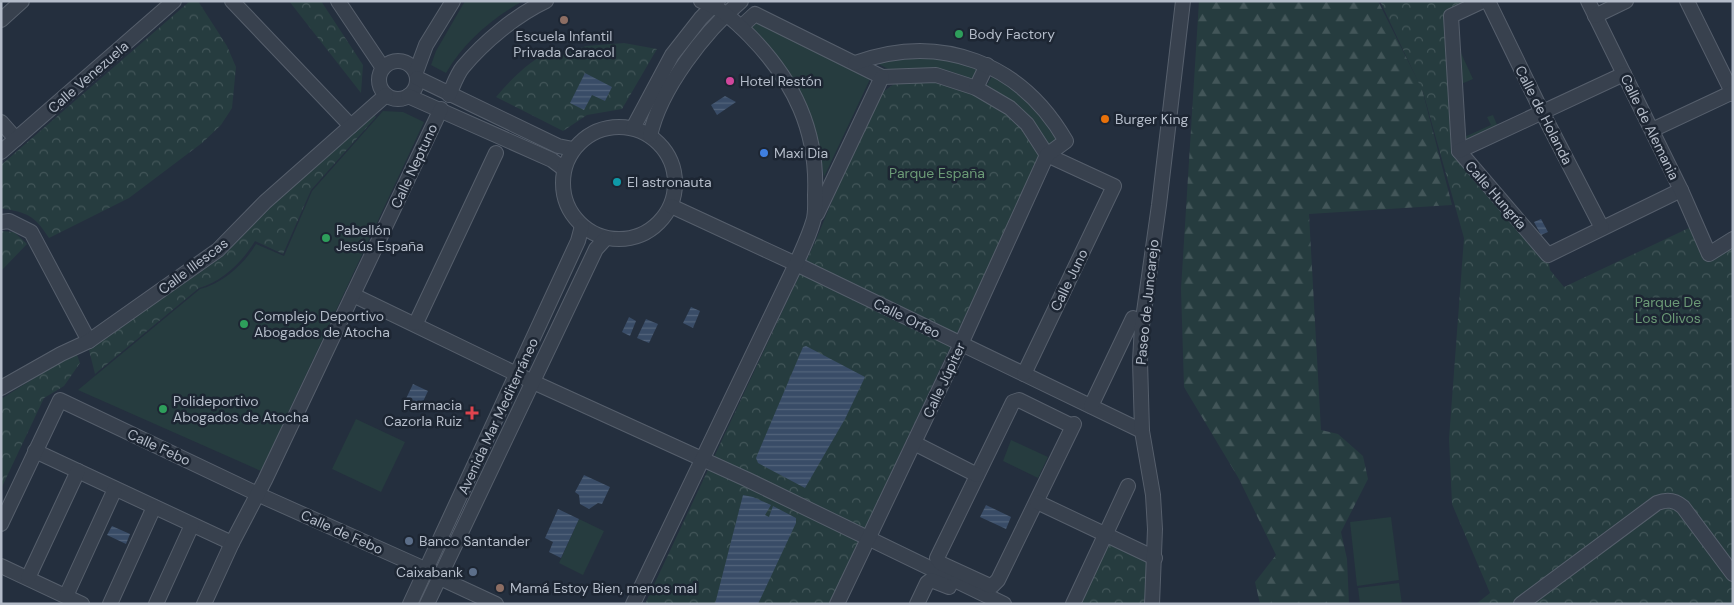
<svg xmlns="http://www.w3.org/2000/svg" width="1734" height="605" viewBox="0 0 1734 605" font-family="'DM Sans',sans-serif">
<defs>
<pattern id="forest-firs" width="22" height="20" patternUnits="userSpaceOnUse" patternTransform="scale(1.25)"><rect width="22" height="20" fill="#263c3f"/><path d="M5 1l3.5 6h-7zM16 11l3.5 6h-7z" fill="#435659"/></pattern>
<pattern id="park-crowns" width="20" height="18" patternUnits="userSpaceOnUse" patternTransform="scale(1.25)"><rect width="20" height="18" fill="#263c3f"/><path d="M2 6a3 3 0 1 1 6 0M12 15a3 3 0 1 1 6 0" fill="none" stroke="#435659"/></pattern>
<pattern id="water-rules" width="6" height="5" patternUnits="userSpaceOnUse" patternTransform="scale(1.25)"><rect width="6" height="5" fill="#394c67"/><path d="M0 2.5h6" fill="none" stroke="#53647b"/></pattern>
</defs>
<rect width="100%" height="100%" fill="#242f3e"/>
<g fill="#263c3f">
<path d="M465 1H523C492 18 464 42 446 73L431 65 436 51Z"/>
<path d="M754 22 871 77 824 177C814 109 798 76 751 26Z"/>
<path d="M1461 53 1473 79 1459 85 1457 54Z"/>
<path d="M932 56 964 64 980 70 975 80 949 71 929 68 888 69 873 61Z"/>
<path d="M992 76C1023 95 1038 112 1058 142L1049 147 1016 106 987 85Z"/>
<path d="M383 111 403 112 424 122 261 471 78 390 200 289C222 284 245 263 256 244L284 256 312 191Z"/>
<path d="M1493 115 1498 127 1465 142 1462 138 1491 125 1487 117Z"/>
<path d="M356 419 405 442 381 492 332 469Z"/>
<path d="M1011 440 1048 457 1038 478 1003 461Z"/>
<path d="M1391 517 1399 580 1357 586 1350 522Z"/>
<path d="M579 519 604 531 583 575 559 563Z"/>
<path d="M1399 583 1402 604H1360L1358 588Z"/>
</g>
<path fill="url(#forest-firs)" d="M1199 1H1378L1422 89 1452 205 1309 214 1321 430 1338 434 1363 456 1368 479 1341 532 1347 559 1349 604H1260L1255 582 1276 555 1239 479 1184 387 1181 289Z"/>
<g fill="url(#park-crowns)">
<path d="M190 1H198L227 46 236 67 232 108 221 125 202 143 129 198 49 238C34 215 28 213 1 208V165Z"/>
<path d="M289 1H321L363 65 361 93Z"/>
<path d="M1380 1H1466L1447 10 1455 143 1548 258 1550 270 1564 287 1691 227 1707 257 1733 244V604H1476L1490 593 1452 504 1449 439 1464 238 1423 92Z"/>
<path d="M624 43 657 49 622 109 587 115 563 131 496 97C514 76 532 58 559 47L562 55 586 46Z"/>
<path d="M936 80 990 99 1024 129 1041 155 829 604H645L815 242 864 125 880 94 898 81Z"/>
<path d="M373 113 376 117 311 190 283 254 255 241C243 261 222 282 199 288L95 374 89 350 222 257 276 202Z"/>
<path d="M1 231 14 232 27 244 1 271Z"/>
<path d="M76 352 80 363 64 386 44 398 1 489V399Z"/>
<path d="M1110 542 1149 561 1147 604H1080Z"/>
</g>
<g fill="url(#water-rules)">
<path d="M585 73 612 87 605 101 592 95 584 110 570 103Z"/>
<path d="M725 96 736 102 717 115 711 105Z"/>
<path d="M1541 219 1548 232 1541 235 1534 222Z"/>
<path d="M691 307 700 311 693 328 683 323Z"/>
<path d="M629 317 636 321 630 336 622 332Z"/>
<path d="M646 319 658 324 649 343 637 338Z"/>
<path d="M806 346 865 377 845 419 805 488 758 463 756 458 803 347Z"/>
<path d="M413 384 428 391 418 412 403 405Z"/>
<path d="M584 475 610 487 602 504 598 503 589 509 580 504 579 495 575 492Z"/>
<path d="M743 495 753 497 771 505 765 515 769 517 773 506 796 518V523L758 604H715Z"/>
<path d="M986 505 1011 517 1006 529 980 517Z"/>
<path d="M558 509 579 519 561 558 549 552 553 542 545 538Z"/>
<path d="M112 526 130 534 126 544 107 535Z"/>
</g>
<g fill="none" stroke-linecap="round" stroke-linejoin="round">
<g stroke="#565f6c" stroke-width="16">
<g id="minor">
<path d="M232 1 351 126"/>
<path d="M338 1 383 68"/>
<path d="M1483 1 1451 16 1459 151 1548 255 1681 190"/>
<path d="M1488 1 1542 112 1602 228"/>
<path d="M1588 1 1681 190 1709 254 1733 239"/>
<path d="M1687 1 1733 94"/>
<path d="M1595 16 1626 1"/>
<path d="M1 20 22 1"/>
<path d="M741 27 755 14 882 77 936 75 976 88 1010 108 1027 124 1047 155"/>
<circle cx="398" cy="80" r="19"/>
<path d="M416 72 426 45 453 1"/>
<path d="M417 78 558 146 573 149"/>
<path d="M976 88 987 65"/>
<path d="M449 95C453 86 457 74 463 67 484 42 516 15 546 1"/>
<path d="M408 96 552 160 564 169"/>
<path d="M1 122 16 139"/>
<circle cx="619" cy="183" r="56"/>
<path d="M633 128 672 55 701 18 718 1"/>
<path d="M1652 130 1733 92"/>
<path d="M650 136C660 89 705 31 741 1"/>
<path d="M1459 151 1624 74"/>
<path d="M1 152 174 1"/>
<path d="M671 206 796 264 1142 431"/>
<path d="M817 214 882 77"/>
<path d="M1 222 9 221 31 232 89 341"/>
<path d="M353 295 533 382 746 479 1004 604"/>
<path d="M416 323 496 153"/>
<path d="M1024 374 1114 186 1047 155"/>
<path d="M1 388 61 354 89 341 218 250 265 202 386 95"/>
<path d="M1019 400 1070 425 1074 424 998 580 992 586 988 585 940 563 937 558 1013 402Z"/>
<path d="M1091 406 1133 318"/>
<path d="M914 443 977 475"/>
<path d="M35 451 232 543"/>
<path d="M1037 502 1155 558"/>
<path d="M1 524 60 400 266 498 427 570"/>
<path d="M1 566 82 604"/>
<path d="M28 578 78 471"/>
<path d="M440 578 496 604"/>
<path d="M66 596 115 489"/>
<path d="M110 604 154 507"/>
<path d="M156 604 192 525"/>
<path d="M204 604 232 543 265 480 441 109"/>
<path d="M410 604 578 241 582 226"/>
<path d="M427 604 596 249 606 238"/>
<path d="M633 604 796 264C802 250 809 236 813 222 816 214 815 204 815 195 818 131 794 81 750 36 735 21 721 8 701 1"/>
<path d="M837 604 961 344 1047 155 1066 141C1021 63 941 32 855 63"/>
<path d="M917 604 927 583 931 580 949 587"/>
<path d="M1073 604 1128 486"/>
<path d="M1152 604 1155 529 1153 495 1142 431 1140 361 1142 326 1159 205 1183 1"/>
<path d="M1521 604 1657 503C1667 499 1675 500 1683 507L1733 574"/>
</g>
</g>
<use href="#minor" stroke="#38414e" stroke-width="14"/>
</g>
<g fill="#8d6e63" stroke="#1d2633" stroke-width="2">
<circle cx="564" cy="20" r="5"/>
<circle cx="500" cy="588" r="5"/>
</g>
<g fill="#2e9e5b" stroke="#1d2633" stroke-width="2">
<circle cx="959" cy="34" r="5"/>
<circle cx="326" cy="238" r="5"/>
<circle cx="244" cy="324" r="5"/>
<circle cx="163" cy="409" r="5"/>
</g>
<circle fill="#d1479c" stroke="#1d2633" stroke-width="2" cx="730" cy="81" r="5"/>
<circle fill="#e8710a" stroke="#1d2633" stroke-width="2" cx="1105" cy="119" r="5"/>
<circle fill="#3f7fe0" stroke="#1d2633" stroke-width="2" cx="764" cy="153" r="5"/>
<circle fill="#0f9aa8" stroke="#1d2633" stroke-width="2" cx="617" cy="182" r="5"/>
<path fill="#e0444e" stroke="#1d2633" stroke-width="2" d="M469.5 405.5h5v5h5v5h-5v5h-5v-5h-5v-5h5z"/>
<g fill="#5c6f8a" stroke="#1d2633" stroke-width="2">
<circle cx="409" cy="541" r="5"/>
<circle cx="473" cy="572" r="5"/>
</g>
<g text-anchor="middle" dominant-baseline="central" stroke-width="5" stroke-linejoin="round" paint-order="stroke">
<g font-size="14" fill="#b4bcc9" stroke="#1d2633" text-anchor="start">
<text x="969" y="34">Body Factory</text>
<text x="564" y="36" text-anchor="middle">Escuela Infantil<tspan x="564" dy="16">Privada Caracol</tspan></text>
<text x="740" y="81">Hotel Restón</text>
<text x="1115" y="119">Burger King</text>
<text x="774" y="153">Maxi Dia</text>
<text x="627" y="182">El astronauta</text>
<text x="336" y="230">Pabellón<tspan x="336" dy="16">Jesús España</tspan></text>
<text x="254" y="316">Complejo Deportivo<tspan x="254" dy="16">Abogados de Atocha</tspan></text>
<text x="173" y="401">Polideportivo<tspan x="173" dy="16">Abogados de Atocha</tspan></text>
<text x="462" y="405" text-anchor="end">Farmacia<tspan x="462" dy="16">Cazorla Ruiz</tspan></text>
<text x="419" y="541">Banco Santander</text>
<text x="463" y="572" text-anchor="end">Caixabank</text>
<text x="510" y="588">Mamá Estoy Bien, menos mal</text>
</g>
<g font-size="14" fill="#b4bcc9" stroke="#1d2633">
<text transform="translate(88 77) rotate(-41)">Calle Venezuela</text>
<text transform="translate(1544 115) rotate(63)">Calle de Holanda</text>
<text transform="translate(1650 127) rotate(64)">Calle de Alemania</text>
<text transform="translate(414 166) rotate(-65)">Calle Neptuno</text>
<text transform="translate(1496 195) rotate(49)">Calle Hungría</text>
<text transform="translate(193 266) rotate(-37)">Calle Illescas</text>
<text transform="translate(1069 280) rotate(-64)">Calle Juno</text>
<text transform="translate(1147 302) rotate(-84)">Paseo de Juncarejo</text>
<text transform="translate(907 318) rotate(26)">Calle Orfeo</text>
<text transform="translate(944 380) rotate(-65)">Calle Júpiter</text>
<text transform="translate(498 416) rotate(-65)">Avenida Mar Mediterráneo</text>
<text transform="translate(159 447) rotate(25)">Calle Febo</text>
<text transform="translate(342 532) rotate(24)">Calle de Febo</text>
</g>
<g font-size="14" fill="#6b9a76" stroke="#1d2633">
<text x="937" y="173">Parque España</text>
<text x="1668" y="302">Parque De<tspan x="1668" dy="16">Los Olivos</tspan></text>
</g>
</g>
<rect width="1734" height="605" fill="none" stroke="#b4bcc9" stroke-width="5"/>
</svg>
